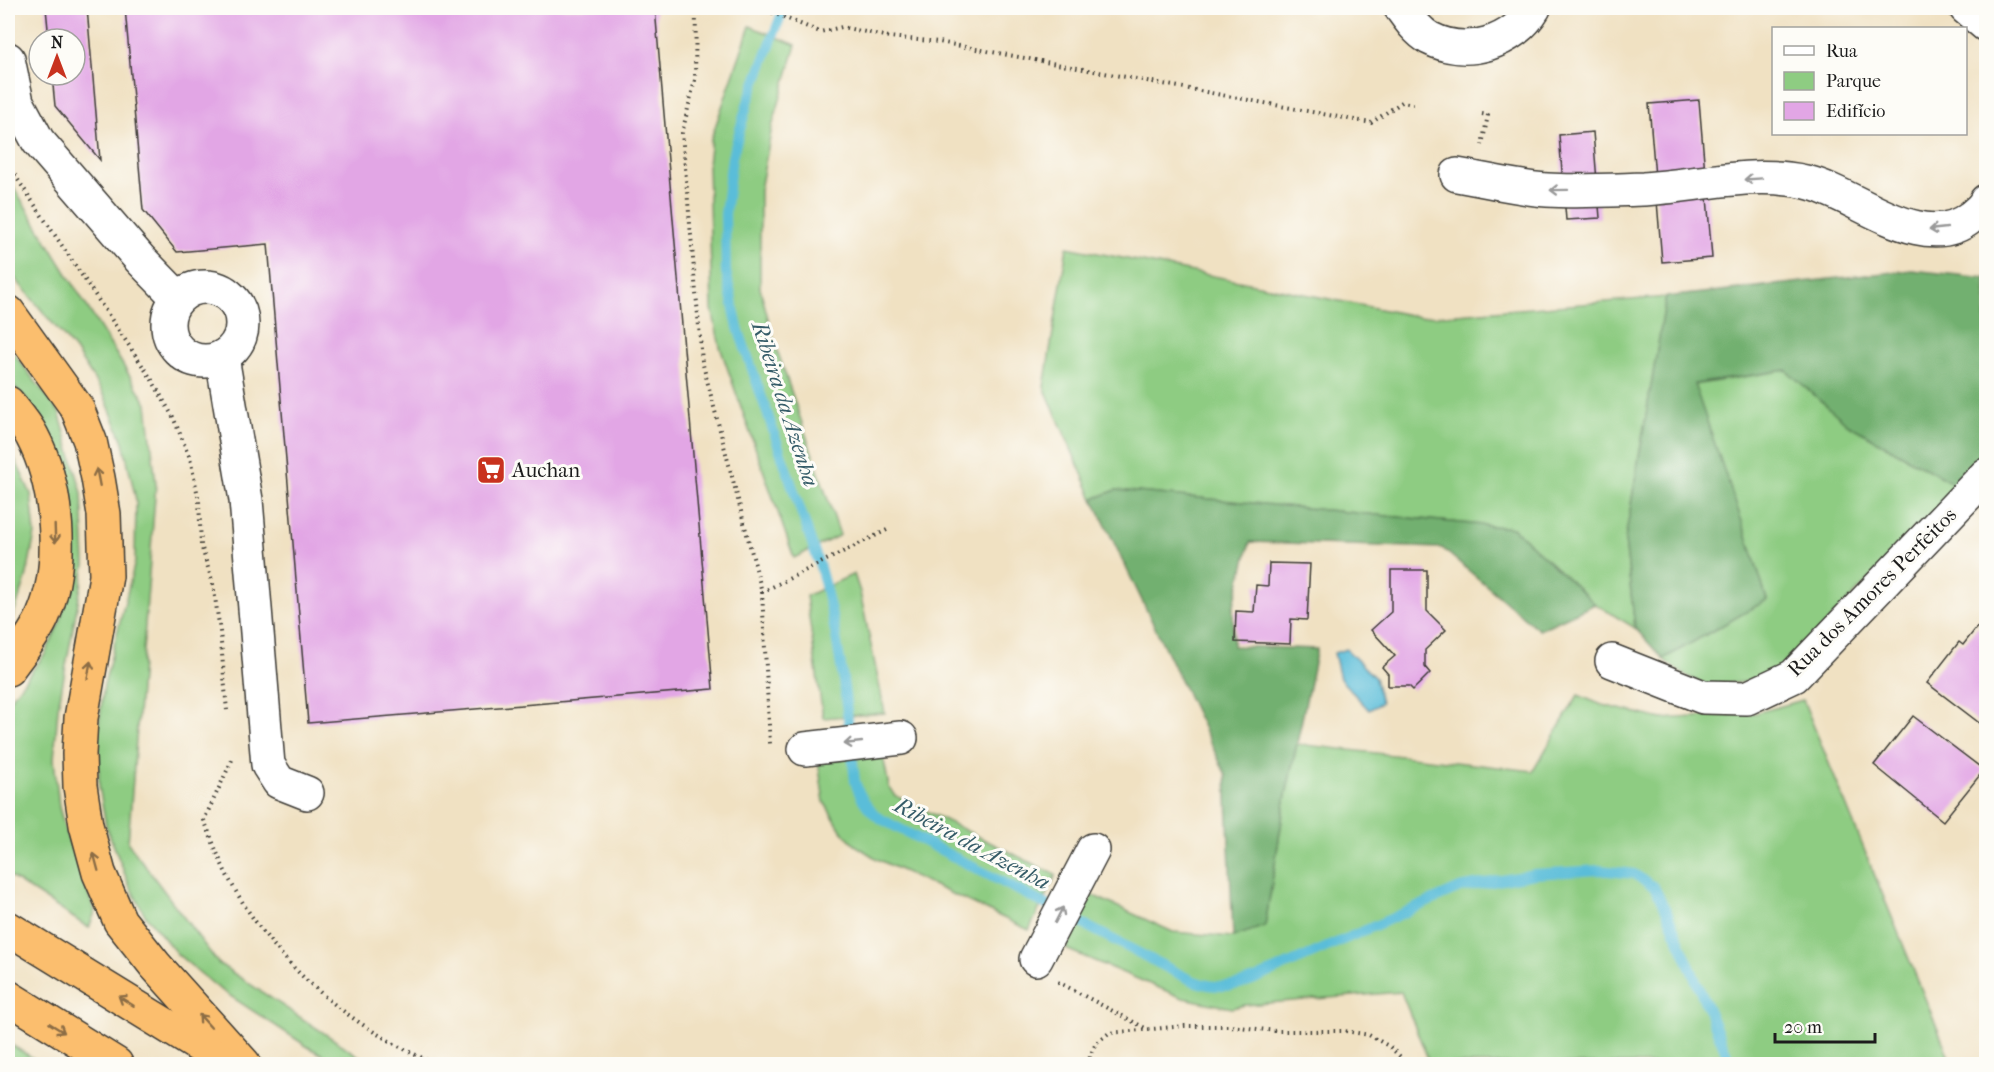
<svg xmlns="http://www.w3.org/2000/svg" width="1994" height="1072" viewBox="0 0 1994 1072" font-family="'IM FELL French Canon',serif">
<rect width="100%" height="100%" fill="#fdfcf7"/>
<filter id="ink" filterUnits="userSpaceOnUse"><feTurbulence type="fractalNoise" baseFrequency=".0167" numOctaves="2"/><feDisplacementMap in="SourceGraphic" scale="12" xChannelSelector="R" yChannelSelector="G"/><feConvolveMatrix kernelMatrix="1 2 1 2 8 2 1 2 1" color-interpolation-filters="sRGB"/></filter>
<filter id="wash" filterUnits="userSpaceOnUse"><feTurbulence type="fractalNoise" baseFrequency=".008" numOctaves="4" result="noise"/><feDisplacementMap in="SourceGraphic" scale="24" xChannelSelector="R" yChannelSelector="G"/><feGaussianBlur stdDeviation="1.35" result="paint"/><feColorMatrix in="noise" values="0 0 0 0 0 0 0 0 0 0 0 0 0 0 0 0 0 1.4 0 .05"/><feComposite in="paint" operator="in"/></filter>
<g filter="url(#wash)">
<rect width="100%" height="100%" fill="#f0e1c2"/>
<g fill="#8ecc82" stroke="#55744f" stroke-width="1.5">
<path d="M750 26 796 45 772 127 760 190V288L774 341 840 535 794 558 720 347 712 309 708 164 711 139Z"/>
<path d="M8 178 147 404 156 484 128 843 218 963 371 1064H340L308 1047 218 988 177 954 145 915 129 885 106 826 99 786 98 731 104 685 135 562 136 500 123 442 104 395 75 350 8 270Z"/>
<path d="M1067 247 1420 317 1666 297 1625 540 1635 628 1595 604 1513 528 1116 490 1093 499 1044 387Z"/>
<path d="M8 346 59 412 82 493 85 565 58 708 54 759 59 807 67 836 95 912 89 928 8 875V702L45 654 60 622 74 569 69 489 59 451 27 400 8 380Z"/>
<path d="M1787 370 1847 424 1959 487 1781 670 1760 681 1704 685 1685 675 1663 659 1767 600 1747 536 1693 385Z"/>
<path d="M8 444 31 494 35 534 26 579 8 630Z"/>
<path d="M854 574 860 592 885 713 823 718 806 596Z"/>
<path d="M1578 695 1602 705 1662 719 1756 713 1803 700 1952 1064H1430L1401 992 1245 1005 1232 1008 1183 998 1066 949 1092 895 1173 932 1232 937 1265 926 1286 795 1297 744 1533 771Z"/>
<path d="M883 756 889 787 894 795 1056 875 1029 930 877 859 855 845 841 830 824 802 818 761Z"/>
<path d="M8 1043 43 1064H8Z"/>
</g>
<g fill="#72b070" stroke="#476646" stroke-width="1.5">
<path d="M1912 270 1986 278V488L1959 487 1847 424 1786 370 1694 384 1747 536 1767 600 1663 659 1635 628 1625 540 1666 297Z"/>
<path d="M1116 490 1513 528 1595 604 1539 630 1442 548 1250 542 1233 608V646L1317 649 1286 795 1265 926 1233 937 1226 775 1093 499Z"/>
</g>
<path fill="#5abdd9" stroke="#3b6c7a" stroke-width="1.5" d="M1346 649 1375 678 1381 703 1369 710 1340 679 1334 653Z"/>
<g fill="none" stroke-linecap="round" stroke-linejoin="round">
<path stroke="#5abdd9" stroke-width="10" d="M784 8 748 102 732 157 725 214 726 272 738 328 820 567C840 637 847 709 855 781 859 797 867 808 879 818L1185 977C1208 989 1230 989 1255 979L1460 888 1534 874 1600 870 1634 874 1654 887 1666 910 1731 1064"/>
</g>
<g id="blocks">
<g fill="#e2a6e5">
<path d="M46 8H87L100 160 55 106 52 75H75V39H49Z"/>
<path d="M125 8H655L713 689 308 723 268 244 177 252 143 210Z"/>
<path d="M1699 100 1712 258 1662 262 1649 104Z"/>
<path d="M1593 132 1600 218 1566 220 1559 135Z"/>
<path d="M1269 563 1310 564 1307 620 1291 619 1290 644 1235 642 1236 611 1254 612 1256 585 1268 586Z"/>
<path d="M1391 570H1427V611L1446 630 1425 650V667L1430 673 1413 690 1409 686H1388V674L1382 667 1395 656 1371 630 1391 612Z"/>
<path d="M1977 627 1986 635V728L1927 683 1959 642 1963 645Z"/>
<path d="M1913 716 1984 770 1943 821 1874 765Z"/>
</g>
</g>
</g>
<g filter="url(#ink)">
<use href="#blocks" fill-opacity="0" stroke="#3c3a35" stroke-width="1.5"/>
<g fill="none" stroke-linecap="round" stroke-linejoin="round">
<g stroke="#3c3a35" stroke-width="36">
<g id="minor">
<path d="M1401 8C1409 19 1417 31 1429 38 1467 58 1513 43 1534 8"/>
<path d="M1966 8 1986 25"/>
<path d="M8 59 17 102 38 141 140 259 178 298"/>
<path d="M1457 175C1487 180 1517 188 1547 190 1578 192 1612 190 1643 189 1696 186 1753 170 1806 182 1854 192 1923 257 1971 217 1977 212 1983 208 1986 201"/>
<circle cx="205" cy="324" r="37"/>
<path d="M222 357 246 500 268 765 279 782 307 793"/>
<path d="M1612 661 1703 697 1747 698 1794 676 1986 475"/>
<path d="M805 749 901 738"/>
<path d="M1036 959 1093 850"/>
</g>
</g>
<g stroke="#3c3a35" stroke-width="36">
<g id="highway">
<path d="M8 312 77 408 90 441 98 478 104 514 106 576 81 718 79 754 80 786 86 825 99 873 120 921 155 965 244 1064"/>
<path d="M8 403C16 413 26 424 32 436 58 485 65 565 43 616 35 635 20 652 8 669"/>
<path d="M8 928 229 1064"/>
<path d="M8 997 116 1064"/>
</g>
</g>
<g stroke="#3c3a35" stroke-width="4" stroke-dasharray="1.5 4.5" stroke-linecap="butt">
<path d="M696 8 695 80 682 133 702 361 762 592 887 530"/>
<path d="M761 8 820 32 842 27 889 37 939 42 1371 123 1402 102 1413 104"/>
<path d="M1482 114 1488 115 1482 145"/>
<path d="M8 165 152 380 173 417 190 458 199 501 201 545 213 584 220 631 227 711"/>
<path d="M762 592 770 744"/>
<path d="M232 760 204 820C212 839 219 860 229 879 275 964 347 1026 436 1064"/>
<path d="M1058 982 1147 1029"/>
<path d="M1089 1064 1090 1056 1096 1043 1109 1033 1185 1026H1230L1276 1031H1345L1369 1035 1390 1047 1408 1064"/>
</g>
<use href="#minor" stroke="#fff" stroke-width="33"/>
<use href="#highway" stroke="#fbbe6e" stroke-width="33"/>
</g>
<defs><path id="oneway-shaft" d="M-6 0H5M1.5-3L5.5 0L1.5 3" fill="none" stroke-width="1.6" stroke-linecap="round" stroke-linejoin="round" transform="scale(1.5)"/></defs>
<g stroke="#999">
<use href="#oneway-shaft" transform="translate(1753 179) rotate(176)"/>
<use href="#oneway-shaft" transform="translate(1559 190) rotate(179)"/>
<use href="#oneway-shaft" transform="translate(1938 229) rotate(174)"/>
<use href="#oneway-shaft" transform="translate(853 743) rotate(174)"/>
<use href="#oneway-shaft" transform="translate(1059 915) rotate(-63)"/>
</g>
<g stroke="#8c6d45">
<use href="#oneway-shaft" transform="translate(98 477) rotate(-101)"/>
<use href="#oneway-shaft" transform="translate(55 534) rotate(88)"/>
<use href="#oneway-shaft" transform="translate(89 670) rotate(-80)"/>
<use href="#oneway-shaft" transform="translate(96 862) rotate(-105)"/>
<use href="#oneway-shaft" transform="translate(126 1001) rotate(-148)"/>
<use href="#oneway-shaft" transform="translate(205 1021) rotate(-132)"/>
<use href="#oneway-shaft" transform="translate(57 1028) rotate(32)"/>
</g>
</g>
<defs>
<g id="supermarket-square" transform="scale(1.5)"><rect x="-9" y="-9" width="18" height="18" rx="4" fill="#c8321e" stroke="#fdfcf7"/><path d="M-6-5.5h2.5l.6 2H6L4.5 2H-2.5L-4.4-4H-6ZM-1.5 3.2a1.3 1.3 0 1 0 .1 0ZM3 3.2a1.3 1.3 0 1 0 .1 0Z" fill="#fff"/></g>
</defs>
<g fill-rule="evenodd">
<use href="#supermarket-square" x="491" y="470"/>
</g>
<g text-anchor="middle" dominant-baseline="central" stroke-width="6" stroke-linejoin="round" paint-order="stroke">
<g font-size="21" fill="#1c1c1c" stroke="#fdfcf7" text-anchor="start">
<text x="512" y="470">Auchan</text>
</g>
<g font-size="21" fill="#1c1c1c" stroke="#fdfcf7">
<text transform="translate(1872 592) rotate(-45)">Rua dos Amores Perfeitos</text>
</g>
<g font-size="22" font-style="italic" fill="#355c68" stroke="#fdfcf7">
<text transform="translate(785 404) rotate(72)">Ribeira da Azenha</text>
<text transform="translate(972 844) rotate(28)">Ribeira da Azenha</text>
</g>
</g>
<rect width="1994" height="1072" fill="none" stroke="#fdfcf7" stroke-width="30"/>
<rect x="1772" y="27" width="195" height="108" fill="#fdfcf7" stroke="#a3a29f" stroke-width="1.5"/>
<rect x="1784" y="46" width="30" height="9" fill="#ffffff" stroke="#a3a29f" stroke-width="1.5"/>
<text x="1826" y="57" font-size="18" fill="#1c1c1c">Rua</text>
<rect x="1784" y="72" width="30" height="18" fill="#8ecc82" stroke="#a3a29f" stroke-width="1.5"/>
<text x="1826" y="87" font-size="18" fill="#1c1c1c">Parque</text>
<rect x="1784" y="102" width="30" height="18" fill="#e2a6e5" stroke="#a3a29f" stroke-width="1.5"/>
<text x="1826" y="117" font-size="18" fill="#1c1c1c">Edifício</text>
<g transform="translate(57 57)"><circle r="28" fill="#fdfcf7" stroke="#a3a29f" stroke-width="1.5"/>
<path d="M0-4.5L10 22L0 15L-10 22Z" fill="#c8321e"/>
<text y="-9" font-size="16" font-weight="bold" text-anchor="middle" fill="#1c1c1c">N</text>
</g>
<path d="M1775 1033v9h100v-9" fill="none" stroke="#1c1c1c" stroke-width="3"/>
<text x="1784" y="1033" font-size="18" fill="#1c1c1c" stroke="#fdfcf7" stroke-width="4.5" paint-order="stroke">20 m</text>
</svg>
